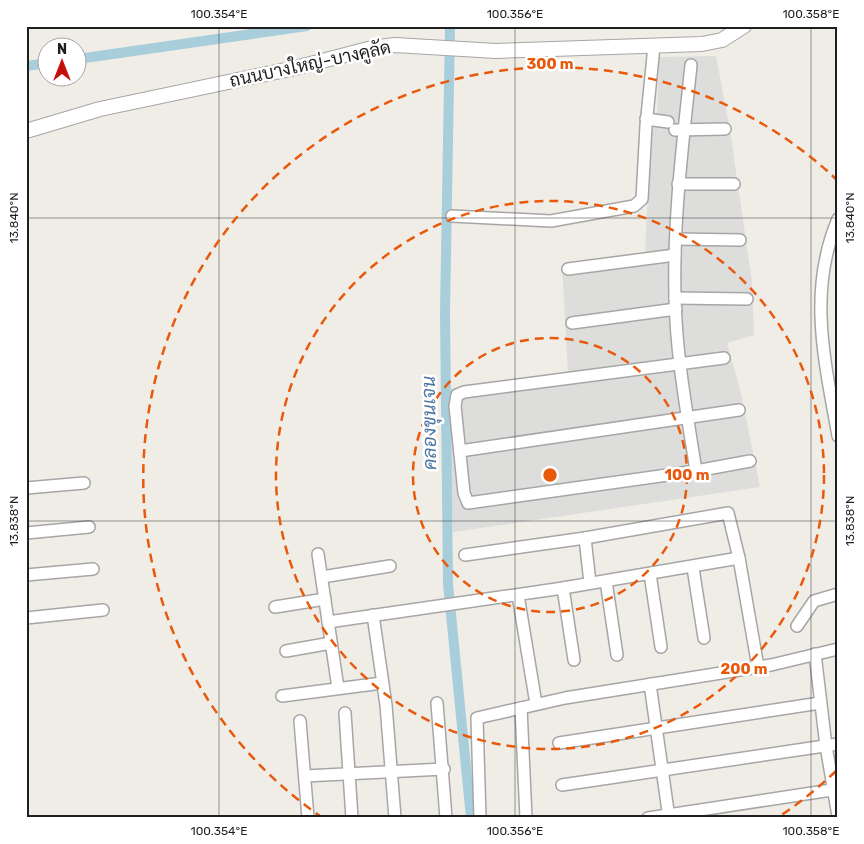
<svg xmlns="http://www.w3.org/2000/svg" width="864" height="844" viewBox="0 0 864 844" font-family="Rubik,Sarabun,sans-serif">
<rect width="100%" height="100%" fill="#f0ede6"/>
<path fill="#dddddc" d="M716 56 730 130 752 282 754 335 727 343 740 389 760 487 453 532 447 389 568 374 562 266 645 253 650 141 657 113 659 57Z"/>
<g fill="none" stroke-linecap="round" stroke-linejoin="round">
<g stroke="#a9cedb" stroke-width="10">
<path d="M450 26 445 313 448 584 471 818"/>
<path d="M78 59 307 26"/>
<path d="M26 66 48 63"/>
</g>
<g stroke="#a6a6a6" stroke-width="14">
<g id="minor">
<path d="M691 65C683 142 673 219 675 297 676 355 687 413 696 471L750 461"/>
<path d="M646 119 668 122"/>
<path d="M675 130 725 129"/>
<path d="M678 184H734"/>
<path d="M452 216 551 221 634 206 642 199 646 126 654 46"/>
<path d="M838 219C807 292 825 362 838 436"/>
<path d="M677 239 740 240"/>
<path d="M568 269 675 255"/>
<path d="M675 298 747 299"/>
<path d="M572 323 676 309"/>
<path d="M460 451 739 410"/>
<path d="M696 471 468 503 464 493 455 406 457 395 464 392 724 358"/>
<path d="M26 488 84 483"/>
<path d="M26 533 89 527"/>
<path d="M585 538 590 583"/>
<path d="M318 554 338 688"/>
<path d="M465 555 585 538 728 513 739 558 758 667"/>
<path d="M693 568 704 638"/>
<path d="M650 574 661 647"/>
<path d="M26 575 93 569"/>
<path d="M322 577 390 566"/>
<path d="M606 581 617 655"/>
<path d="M563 588 574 660"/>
<path d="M518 595 536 704"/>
<path d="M275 607 325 599"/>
<path d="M373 615 386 705 395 818"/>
<path d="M26 618 103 610"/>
<path d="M328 622 563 588 739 558"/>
<path d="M797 626 814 601 838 594"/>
<path d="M286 651 331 643"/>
<path d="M815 654 826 746 838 816"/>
<path d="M650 684 669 818"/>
<path d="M282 696 382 683"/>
<path d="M437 703 446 818"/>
<path d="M521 708 526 818"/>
<path d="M345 713 352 818"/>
<path d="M300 721 308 818"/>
<path d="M559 743 820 703"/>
<path d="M305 776 444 769"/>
<path d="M562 785 838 744"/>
<path d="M480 818 477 718 565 698 771 665 838 649"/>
<path d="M648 818 838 789"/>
</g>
</g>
<g stroke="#a6a6a6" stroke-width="16">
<path id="tertiary" d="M26 131 100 109 295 68 372 48 395 45 496 51 702 44 722 40 744 26"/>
</g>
<use href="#minor" stroke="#fff" stroke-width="11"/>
<use href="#tertiary" stroke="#fff" stroke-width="14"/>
</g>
<path fill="none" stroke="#1f1f1f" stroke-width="1" stroke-opacity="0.45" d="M219 26V818M515 26V818M811 26V818M26 218H838M26 521H838"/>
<g fill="none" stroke="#e8590c" stroke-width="2.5" stroke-dasharray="9 6">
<circle cx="550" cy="475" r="137"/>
<circle cx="550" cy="475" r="274"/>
<path d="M836 771A411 411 0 0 1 777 818M323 818A411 411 0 1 1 836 179"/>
</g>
<g text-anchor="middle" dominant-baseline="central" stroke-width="5" stroke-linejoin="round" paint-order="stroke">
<g font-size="18" fill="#1f1f1f" stroke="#fff">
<text transform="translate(310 64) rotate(-12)">ถนนบางใหญ่-บางคูลัด</text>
</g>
<g font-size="19" font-style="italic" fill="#4d76a3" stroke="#fff">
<text transform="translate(429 423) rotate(-91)">คลองขุนเจน</text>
</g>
</g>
<circle cx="550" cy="475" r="8" fill="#e8590c" stroke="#fff" stroke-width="2.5"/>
<g font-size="15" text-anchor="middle" font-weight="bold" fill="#e8590c" stroke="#fff" stroke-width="5" stroke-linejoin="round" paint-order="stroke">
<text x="550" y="69">300 m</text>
<text x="687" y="480">100 m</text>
<text x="744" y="674">200 m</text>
</g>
<rect width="864" height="844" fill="none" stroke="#ffffff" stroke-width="55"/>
<g transform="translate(62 62)"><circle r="24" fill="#ffffff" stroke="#a5a5a5"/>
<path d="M0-4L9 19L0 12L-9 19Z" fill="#c50f0a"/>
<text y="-8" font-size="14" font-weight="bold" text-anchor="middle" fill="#1f1f1f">N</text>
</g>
<rect x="28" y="28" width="808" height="788" fill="none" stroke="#1f1f1f" stroke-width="2"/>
<g font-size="12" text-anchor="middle" fill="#1f1f1f">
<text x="219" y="18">100.354°E</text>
<text x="515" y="18">100.356°E</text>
<text x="811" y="18">100.358°E</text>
<text transform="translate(14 218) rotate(-90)" y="4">13.840°N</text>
<text transform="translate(850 218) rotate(-90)" y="4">13.840°N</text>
<text transform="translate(14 521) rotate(-90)" y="4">13.838°N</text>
<text transform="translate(850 521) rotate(-90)" y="4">13.838°N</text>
<text x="219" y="835">100.354°E</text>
<text x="515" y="835">100.356°E</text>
<text x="811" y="835">100.358°E</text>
</g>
</svg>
